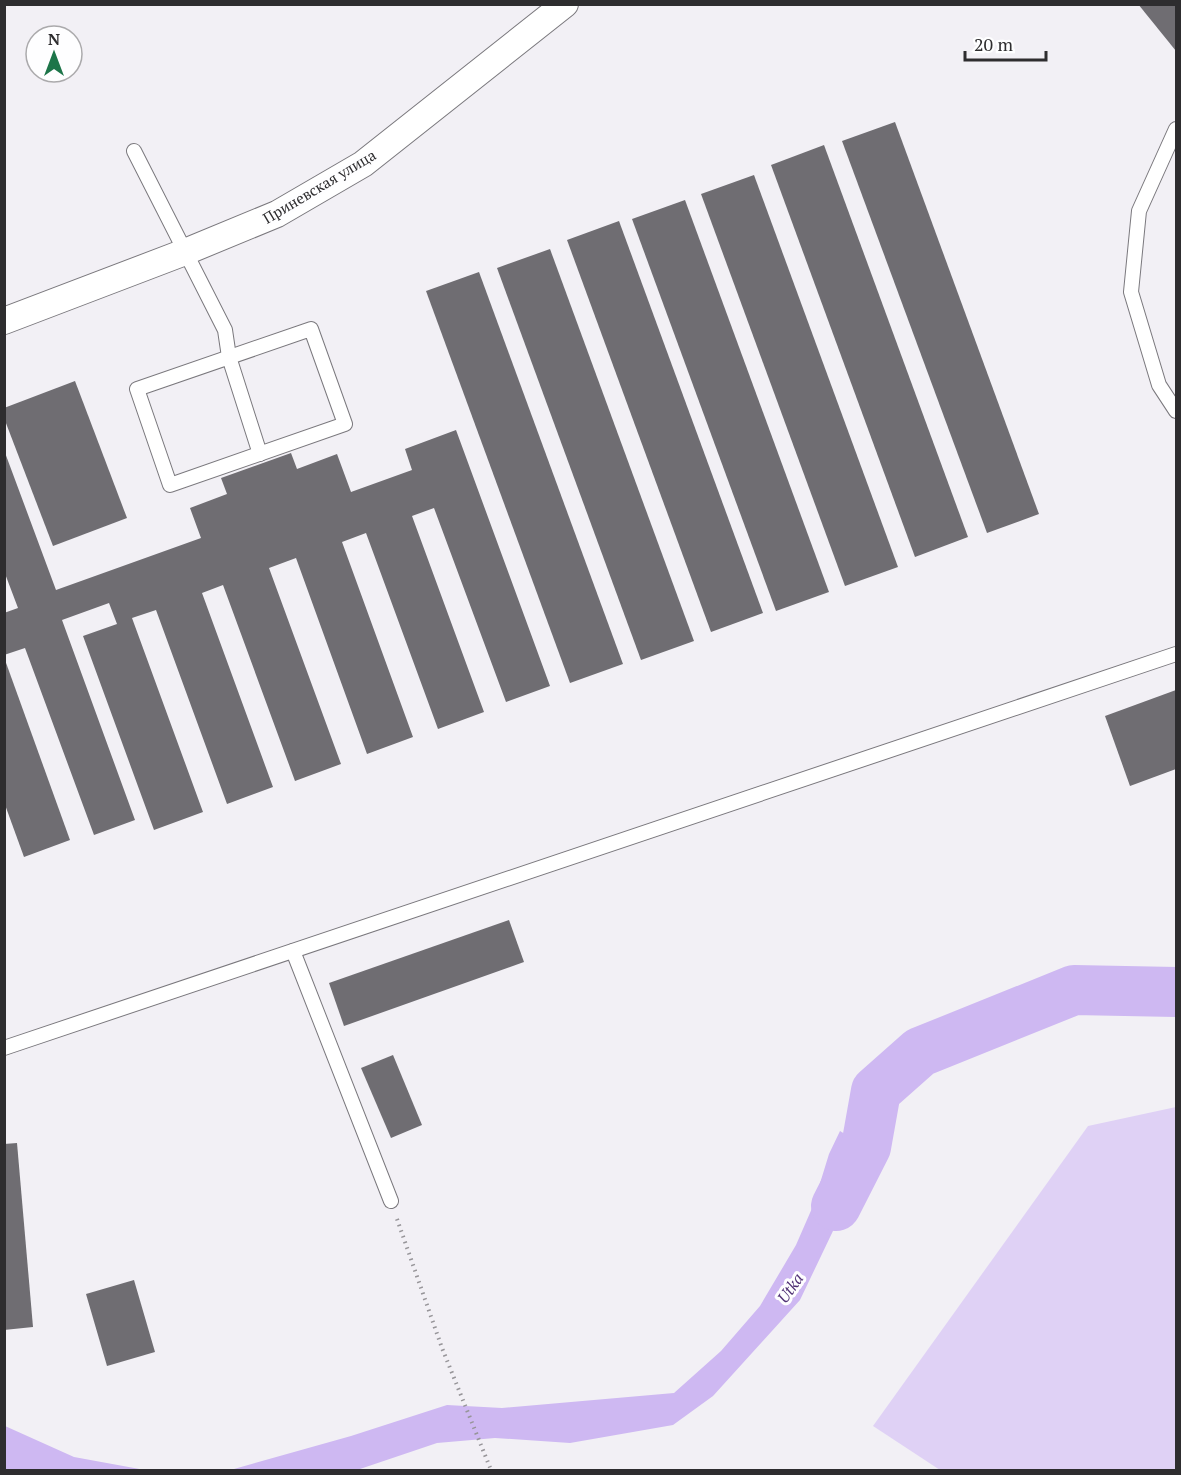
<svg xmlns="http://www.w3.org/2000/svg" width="1181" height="1475" viewBox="0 0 1181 1475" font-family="'PT Serif',serif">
<rect width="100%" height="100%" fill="#f2f0f5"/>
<path fill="#dfd1f5" d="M1176 1107V1470H940L873 1426 1088 1126Z"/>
<g fill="#ceb8f2">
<path d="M840 1131 866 1147 875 1156 843 1210 800 1300 713 1396 673 1425 570 1443 495 1438 437 1443 357 1470H199L234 1469 351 1436 447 1405 502 1408 674 1393 721 1351 760 1306 796 1245 813 1206 829 1154Z"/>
<path d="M5 1426 74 1457 145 1470H5Z"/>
</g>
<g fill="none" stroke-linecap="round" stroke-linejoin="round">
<path stroke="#ceb8f2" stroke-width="50" d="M836 1206 866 1147 876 1091 920 1052 1074 990 1176 992"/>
</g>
<g fill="#6f6d72">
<path d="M1138 4H1176V51Z"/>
<path d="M895 122 1039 514 987 533 842 141Z"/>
<path d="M824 145 968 537 915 557 771 165Z"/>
<path d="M754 175 898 567 845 586 701 194Z"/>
<path d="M685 200 829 592 776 611 632 219Z"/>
<path d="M619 221 763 613 711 632 567 240Z"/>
<path d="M550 249 694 641 641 660 497 268Z"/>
<path d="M479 272 623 664 570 683 426 291Z"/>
<path d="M75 381 127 518 53 546 4 418V408Z"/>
<path d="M456 430 550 686 506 702 434 508 412 516 484 712 438 729 366 533 342 542 413 737 367 754 296 558 269 568 341 764 295 781 223 585 202 593 273 787 227 804 156 610 132 618 203 812 154 830 83 636 117 624 109 603 62 620 135 820 94 835 25 648 4 655V613L18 608 4 571V450L56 590 201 538 190 508 227 494 221 478 291 453 297 469 337 454 351 492 412 470 405 449Z"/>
<path d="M5 660 70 840 24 857 4 802Z"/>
<path d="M1176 690V769L1130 786 1105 716Z"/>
<path d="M509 920 524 962 344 1026 329 983Z"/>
<path d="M393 1055 422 1125 391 1138 361 1068Z"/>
<path d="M17 1143 33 1327 4 1330V1144Z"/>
<path d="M134 1280 155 1352 107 1366 86 1294Z"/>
</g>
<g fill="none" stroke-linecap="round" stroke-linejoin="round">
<g stroke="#7a787d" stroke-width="16">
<g id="lane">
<path d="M1176 129 1139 211 1131 292 1159 385 1176 411"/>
<path d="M134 151 225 330 229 357 260 454"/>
<path d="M311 329 345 424 170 485 137 389Z"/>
<path d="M293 951 391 1201"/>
<path d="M4 1048 1176 654"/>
</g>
</g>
<g stroke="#7a787d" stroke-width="28">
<path id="street" d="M4 321 185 252 277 214 363 164 565 4"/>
</g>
<path stroke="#979599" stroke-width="4" stroke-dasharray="1.5 4.5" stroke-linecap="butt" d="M397 1219 442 1348 491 1470"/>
<use href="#lane" stroke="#fff" stroke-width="14"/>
<use href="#street" stroke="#fff" stroke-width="26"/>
</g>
<g text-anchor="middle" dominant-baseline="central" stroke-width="6" stroke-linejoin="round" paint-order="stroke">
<g font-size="15" fill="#2e2d2f" stroke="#fefeff">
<text transform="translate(319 186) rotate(-31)">Приневская улица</text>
</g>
<g font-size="16" font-style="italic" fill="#513276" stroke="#fefeff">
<text transform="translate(790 1288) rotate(-55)">Utka</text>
</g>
</g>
<rect width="1181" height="1475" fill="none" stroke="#2e2d2f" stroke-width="12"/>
<g transform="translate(54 54)"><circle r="28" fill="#fefeff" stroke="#abaaac" stroke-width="1.5"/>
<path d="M0-4.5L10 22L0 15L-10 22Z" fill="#1d7549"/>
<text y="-9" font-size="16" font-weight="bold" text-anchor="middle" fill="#2e2d2f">N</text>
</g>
<path d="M965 51v9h81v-9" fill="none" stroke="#2e2d2f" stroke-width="3"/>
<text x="974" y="51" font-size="18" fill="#2e2d2f" stroke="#fefeff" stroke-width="4.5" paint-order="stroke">20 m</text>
</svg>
